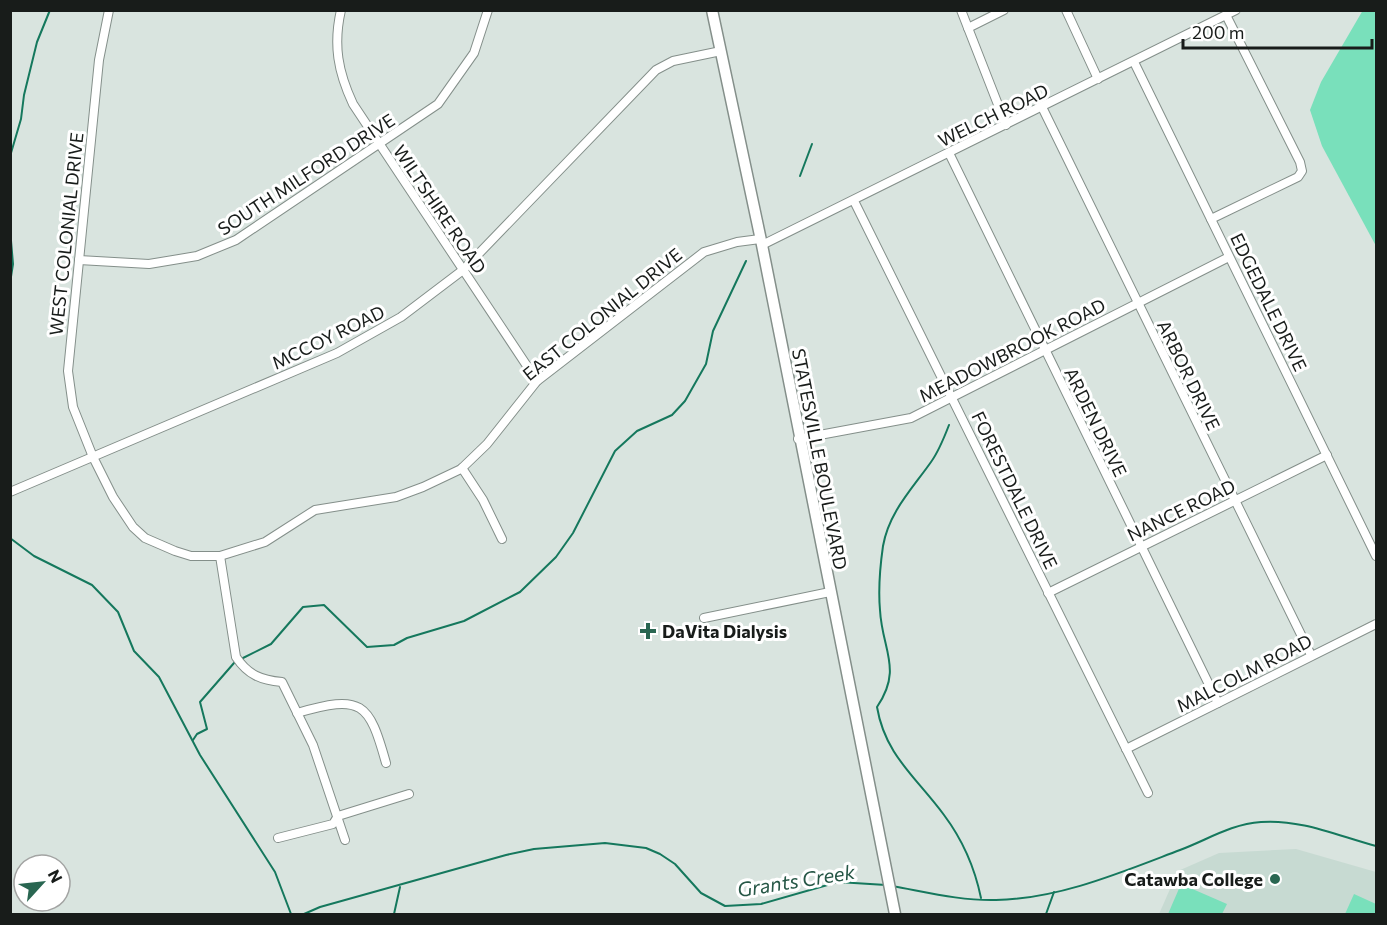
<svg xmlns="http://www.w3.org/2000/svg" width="1387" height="925" viewBox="0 0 1387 925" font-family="Commissioner,sans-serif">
<rect width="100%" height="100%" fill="#d9e4df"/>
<path fill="#c7dad2" d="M1296 849 1376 872V914H1159L1178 871 1219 853Z"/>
<g fill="#79e0bb">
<path d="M1363 10 1376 11V246L1322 146 1310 110 1321 82Z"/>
<path d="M1181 884 1227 904 1222 914H1168Z"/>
<path d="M1354 894 1376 904V914H1345Z"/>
</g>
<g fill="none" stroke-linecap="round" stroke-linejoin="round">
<g stroke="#15785d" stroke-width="2">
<path d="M10 166 11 153 21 119 24 95 37 42 50 10"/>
<path d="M800 176 812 144"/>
<path d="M10 229 13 264 10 283"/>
<path d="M949 425C944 438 939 451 931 462 912 489 889 512 883 546 880 567 878 588 880 610 882 650 903 669 877 707 885 755 916 777 944 815 962 839 975 869 981 898"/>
<path d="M10 538 34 556 92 585 118 612 134 651 159 677 200 755 275 872 291 914"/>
<path d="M243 658 271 644 303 607 324 605 367 647 394 645 407 638 464 621 520 592 556 557 573 533 615 451 637 431 672 415 685 401 706 364 713 331 746 261"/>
<path d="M193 740 197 734 207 729 200 702 234 663"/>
<path d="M892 886C926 892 961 901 996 900 1059 899 1122 872 1180 850 1207 840 1231 824 1261 822 1301 819 1338 836 1376 846"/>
<path d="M304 914 320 907 506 855 534 849 605 843 646 848 660 854 675 864 701 893 725 906 761 904 838 882 886 885"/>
<path d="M394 914 400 887"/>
<path d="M1046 914 1054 892"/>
</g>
<g stroke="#848f8a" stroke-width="10">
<g id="street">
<path d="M109 10 99 60 68 371 73 407 93 457 113 497 133 527 145 538 175 551 191 556H220L265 542 315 510 396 497 423 487 461 469 487 444 537 381 704 252 737 242 760 239"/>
<path d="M341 10C333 45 338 72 353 104L537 381"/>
<path d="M961 10 1006 125"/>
<path d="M1066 10 1098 79"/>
<path d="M968 28 1004 10"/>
<path d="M1134 62 1376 556"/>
<path d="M1042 107 1311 655"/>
<path d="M949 153 1218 703"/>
<path d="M854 201 1148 793"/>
<path d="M1211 219 1298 177 1302 171 1300 162 1226 15"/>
<path d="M762 245 1236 10"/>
<path d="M79 260 149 264 197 256 236 240 438 104 474 53 488 10"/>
<path d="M798 439 911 418 1229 257"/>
<path d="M462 468 483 500 502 539"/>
<path d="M10 492 337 353 401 317 463 270 656 70 673 61 721 51"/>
<path d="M220 556 236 657C248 675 261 680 282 682L313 745 345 840"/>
<path d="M1048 593 1327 455"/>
<path d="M704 618 830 592"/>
<path d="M297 713C362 694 369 702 386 763"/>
<path d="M1126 749 1376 624"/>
<path d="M278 838 333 824 338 816 409 794"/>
</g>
</g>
<g stroke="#848f8a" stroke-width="13">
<path id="secondary" d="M712 10 762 245 895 914"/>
</g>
<use href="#street" stroke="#fff" stroke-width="8"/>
<use href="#secondary" stroke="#fff" stroke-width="10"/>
</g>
<g fill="#296651" stroke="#fff" stroke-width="2">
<path d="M645 622h6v6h6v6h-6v6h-6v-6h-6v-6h6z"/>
<circle cx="1275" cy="879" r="6"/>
</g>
<g text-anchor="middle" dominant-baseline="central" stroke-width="6" stroke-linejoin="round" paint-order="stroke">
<g font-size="18" fill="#181c1a" stroke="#fff">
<text transform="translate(993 115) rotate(-26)">WELCH ROAD</text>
<text transform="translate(306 174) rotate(-33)">SOUTH MILFORD DRIVE</text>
<text transform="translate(440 209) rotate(56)">WILTSHIRE ROAD</text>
<text transform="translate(66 234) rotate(-84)">WEST COLONIAL DRIVE</text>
<text transform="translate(1269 302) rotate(64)">EDGEDALE DRIVE</text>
<text transform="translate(602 314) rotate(-39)">EAST COLONIAL DRIVE</text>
<text transform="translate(328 337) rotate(-26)">MCCOY ROAD</text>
<text transform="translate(1012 350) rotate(-27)">MEADOWBROOK ROAD</text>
<text transform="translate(1189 375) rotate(64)">ARBOR DRIVE</text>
<text transform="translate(1096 422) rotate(64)">ARDEN DRIVE</text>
<text transform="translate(820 459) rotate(79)">STATESVILLE BOULEVARD</text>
<text transform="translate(1015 490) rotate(64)">FORESTDALE DRIVE</text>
<text transform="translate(1181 510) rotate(-26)">NANCE ROAD</text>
<text transform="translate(1244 673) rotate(-27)">MALCOLM ROAD</text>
</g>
<g font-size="18" font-weight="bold" fill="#181c1a" stroke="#fff" text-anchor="start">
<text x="662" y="631">DaVita Dialysis</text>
<text x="1263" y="879" text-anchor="end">Catawba College</text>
</g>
<g font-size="20" font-style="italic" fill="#265746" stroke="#fff">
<text transform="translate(796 880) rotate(-9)">Grants Creek</text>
</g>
</g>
<rect width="1387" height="925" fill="none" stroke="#181c1a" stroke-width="24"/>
<g transform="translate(42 883) rotate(63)"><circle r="28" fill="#ffffff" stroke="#a3a4a3" stroke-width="1.5"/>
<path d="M0-4.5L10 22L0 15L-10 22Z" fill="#296651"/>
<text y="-9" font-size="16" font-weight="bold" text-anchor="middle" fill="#181c1a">N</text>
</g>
<path d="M1183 39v9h189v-9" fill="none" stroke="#181c1a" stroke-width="3"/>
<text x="1192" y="39" font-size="18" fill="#181c1a" stroke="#ffffff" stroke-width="4.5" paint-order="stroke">200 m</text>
</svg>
